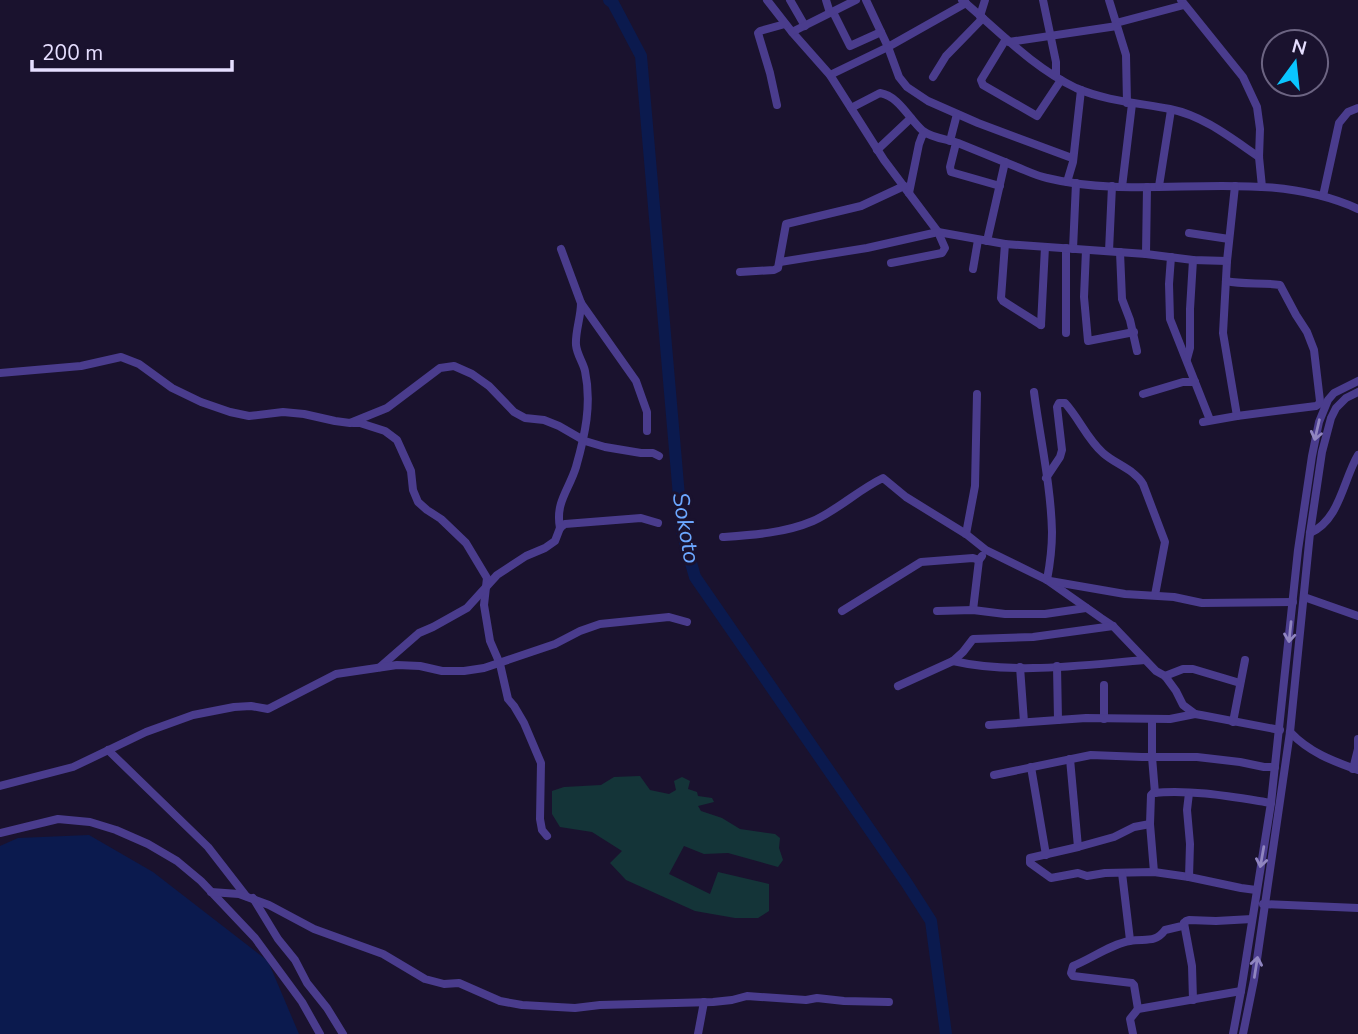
<svg xmlns="http://www.w3.org/2000/svg" width="1358" height="1034" viewBox="0 0 1358 1034" font-family="'Nunito Sans',sans-serif">
<rect width="100%" height="100%" fill="#1a122e"/>
<path fill="#143438" d="M640 776 650 790 669 794 676 790 674 781 682 777 690 781 688 789 697 792 698 796 712 798 714 802 698 806 701 811 722 818 740 829 775 834 780 838 779 848 783 860 778 867 728 853 704 854 684 846 669 874 710 894 718 872 769 884V911L758 918H735L695 911 626 880 610 863 622 851 592 832 560 827 552 814V791L564 787 601 785 614 777Z"/>
<path fill="#0b1a4e" d="M89 835 153 872 268 961 299 1034H0V846L18 838Z"/>
<g fill="none" stroke-linecap="round" stroke-linejoin="round">
<path stroke="#0b1a4e" stroke-width="12" d="M609 0 613 3 641 56 682 531 695 577 906 882 931 921 946 1034"/>
<g stroke="#4a3c8d" stroke-width="8">
<path d="M767 0 792 32 830 75 884 160 938 232 945 248 942 253 891 263"/>
<path d="M790 0 805 26"/>
<path d="M826 0 830 13"/>
<path d="M866 0 888 47 899 77 907 87 928 101 978 123 1072 158"/>
<path d="M962 0C999 31 1032 67 1076 88 1106 101 1139 103 1170 109 1204 116 1231 138 1259 157"/>
<path d="M1043 0 1056 62V76"/>
<path d="M1109 0 1126 55 1127 103"/>
<path d="M1181 0 1243 77 1257 107 1260 129 1259 157 1262 187"/>
<path d="M833 12 850 46 881 32"/>
<path d="M980 16 985 0"/>
<path d="M1116 23 1184 5"/>
<path d="M792 32 856 0"/>
<path d="M1006 39 981 80 983 85 1037 116 1061 80"/>
<path d="M1009 42 1117 26"/>
<path d="M830 75 888 47 966 3"/>
<path d="M933 77 946 56 983 18"/>
<path d="M777 105 770 73 758 33 760 31 785 24"/>
<path d="M851 108 880 93C899 96 909 119 923 131 932 138 946 139 958 143 978 151 997 159 1017 167 1027 171 1037 176 1047 178 1148 203 1260 164 1358 209"/>
<path d="M950 141 957 114"/>
<path d="M956 143 950 167 951 172 1000 186"/>
<path d="M877 150 911 118"/>
<path d="M1067 182 1073 162 1081 90"/>
<path d="M1159 186 1171 110"/>
<path d="M1235 186 1227 261 1223 333 1237 416"/>
<path d="M1122 187 1132 104"/>
<path d="M909 193 919 144 922 136 925 133"/>
<path d="M1323 196 1339 123 1348 112 1358 108"/>
<path d="M1189 233 1229 239"/>
<path d="M987 241 1005 162"/>
<path d="M1005 244 1001 298 1003 301 1041 325"/>
<path d="M1066 248V333"/>
<path d="M561 249 581 303 636 381 647 412V431"/>
<path d="M1073 249 1076 183"/>
<path d="M1086 250 1084 297 1088 341 1134 332"/>
<path d="M1109 251 1112 186"/>
<path d="M1120 252 1122 299 1130 320 1137 351"/>
<path d="M1146 254 1147 187"/>
<path d="M1171 257 1169 284 1170 319 1210 420"/>
<path d="M780 262 867 248 938 232 1005 244 1146 254 1193 260 1227 261"/>
<path d="M973 269 978 240"/>
<path d="M740 272 774 270 778 268 786 224 861 206 904 186"/>
<path d="M1041 325 1045 247"/>
<path d="M1187 359 1190 348V309L1193 260"/>
<path d="M0 373 81 366 121 357 139 364 172 388 201 402 230 412 249 416 283 412 304 414 335 421 350 423 387 408 440 368 454 366 472 374 489 386 514 412 525 418 544 420 559 426 585 441 605 447 641 453H653L659 456"/>
<path d="M1034 392C1040 438 1051 486 1052 532 1052 548 1050 564 1047 580"/>
<path d="M1143 394 1183 382H1195"/>
<path d="M1203 422 1237 416 1316 406 1319 404 1320 401 1314 350 1307 332 1296 315 1280 285C1262 282 1244 285 1226 281"/>
<path d="M353 423H360L385 431 397 440 411 471 413 490 418 502 427 510 441 519 466 543 487 578 484 605 490 641 500 664 508 699 514 706 524 723 541 763 540 819 542 830 547 836"/>
<path d="M1046 478 1060 457 1062 450 1057 407 1059 403H1065C1079 418 1087 439 1103 453 1115 464 1134 469 1143 484L1165 542 1155 595"/>
<path d="M560 528C555 502 569 490 576 467 585 435 592 404 585 371 583 362 577 355 576 345 575 332 581 317 581 303"/>
<path d="M1310 533C1340 520 1343 480 1358 455"/>
<path d="M966 534 975 486 977 394"/>
<path d="M723 537C753 535 785 533 813 521 838 510 858 490 883 478L906 497 966 534 986 550 1047 580 1101 618 1113 626 1156 671 1165 676 1176 691 1183 705 1195 714 1201 715 1280 730"/>
<path d="M1050 581 1125 594 1174 597 1202 603 1293 602"/>
<path d="M1304 597 1358 616"/>
<path d="M973 610 979 560 982 556"/>
<path d="M842 611 921 562 973 558 979 560"/>
<path d="M937 611 973 610 1005 614H1045L1086 608"/>
<path d="M953 661C1014 675 1083 665 1145 660"/>
<path d="M1057 666 1058 720"/>
<path d="M380 667 419 633 433 627 467 608 497 575 526 556 545 548 555 541 560 528 565 524 641 518 658 523"/>
<path d="M1020 667 1024 722"/>
<path d="M1165 676 1183 669H1193L1240 683"/>
<path d="M898 686 953 661 963 652 973 639 1033 637 1113 626"/>
<path d="M1104 719V685"/>
<path d="M1152 719V757L1155 793"/>
<path d="M1233 722 1245 660"/>
<path d="M989 725 1086 718 1170 719 1195 714"/>
<path d="M1290 732C1309 752 1332 761 1358 770"/>
<path d="M108 750 208 847 246 896"/>
<path d="M1070 759 1078 847"/>
<path d="M1031 767 1046 855"/>
<path d="M1353 769 1358 749V739"/>
<path d="M994 775 1091 755 1142 757H1197L1240 762 1264 767H1275"/>
<path d="M0 786 73 767 146 732 193 715 234 707 251 706 268 709 336 674 397 665 420 666 442 671H464L484 668 555 644 580 631 600 624 669 617 687 622"/>
<path d="M1150 824 1134 827 1114 837 1078 847 1030 858V863L1051 878 1078 873 1087 876 1105 873 1154 872 1189 877 1241 888 1256 890"/>
<path d="M0 833 58 819 90 822 116 830 148 844 177 861 201 881 255 938 302 1002 320 1034"/>
<path d="M1154 872 1150 824 1151 795 1153 793C1191 789 1233 797 1271 803"/>
<path d="M1122 873 1130 940"/>
<path d="M1189 877 1190 844 1187 810 1189 793"/>
<path d="M211 892 239 894 269 905 314 929 383 954 425 979 444 984 459 983 500 1001 522 1005 575 1008 600 1005 713 1002 732 1000 747 996 806 1000 817 998 844 1001 889 1002"/>
<path d="M253 898 278 939 295 960 307 983 327 1008 343 1034"/>
<path d="M1263 904 1358 908"/>
<path d="M1184 923 1192 966 1193 1000"/>
<path d="M1138 1009 1134 985 1132 983 1073 976 1071 973 1073 966C1091 959 1111 944 1130 941 1144 938 1155 944 1165 930L1182 926 1186 921 1189 920 1216 921 1252 919"/>
<path d="M698 1034 704 1002"/>
<path d="M1133 1034 1130 1019 1138 1009 1241 991"/>
<path d="M1233 1034 1241 991 1271 803 1298 550 1312 456 1319 422 1328 400 1334 393 1358 381"/>
<path d="M1243 1034 1254 980 1280 801 1290 732 1310 533 1322 452 1331 418 1336 408 1346 398 1358 392"/>
</g>
</g>
<defs><path id="oneway-shaft" d="M-6 0H5M1.5-3L5.5 0L1.5 3" fill="none" stroke-width="1.6" stroke-linecap="round" stroke-linejoin="round" transform="scale(1.75)"/></defs>
<g stroke="#9085c0">
<use href="#oneway-shaft" transform="translate(1317 430) rotate(103)"/>
<use href="#oneway-shaft" transform="translate(1290 632) rotate(96)"/>
<use href="#oneway-shaft" transform="translate(1262 857) rotate(100)"/>
<use href="#oneway-shaft" transform="translate(1256 967) rotate(-81)"/>
</g>
<g text-anchor="middle" dominant-baseline="central" stroke-width="6" stroke-linejoin="round" paint-order="stroke">
<g font-size="23" font-style="italic" fill="#6ca7ff" stroke="#1a122e">
<text transform="translate(686 528) rotate(80)">Sokoto</text>
</g>
</g>
<g transform="translate(1295 63) rotate(15)"><circle r="33" fill="#1a122e" stroke="#6c6482" stroke-width="2"/>
<path d="M0-5L12 26L0 18L-12 26Z" fill="#0ac5ff"/>
<text y="-10" font-size="19" font-weight="bold" text-anchor="middle" fill="#e6deff">N</text>
</g>
<path d="M32 60v10h200v-10" fill="none" stroke="#e6deff" stroke-width="3.5"/>
<text x="42" y="60" font-size="21" fill="#e6deff" stroke="#1a122e" stroke-width="5" paint-order="stroke">200 m</text>
</svg>
